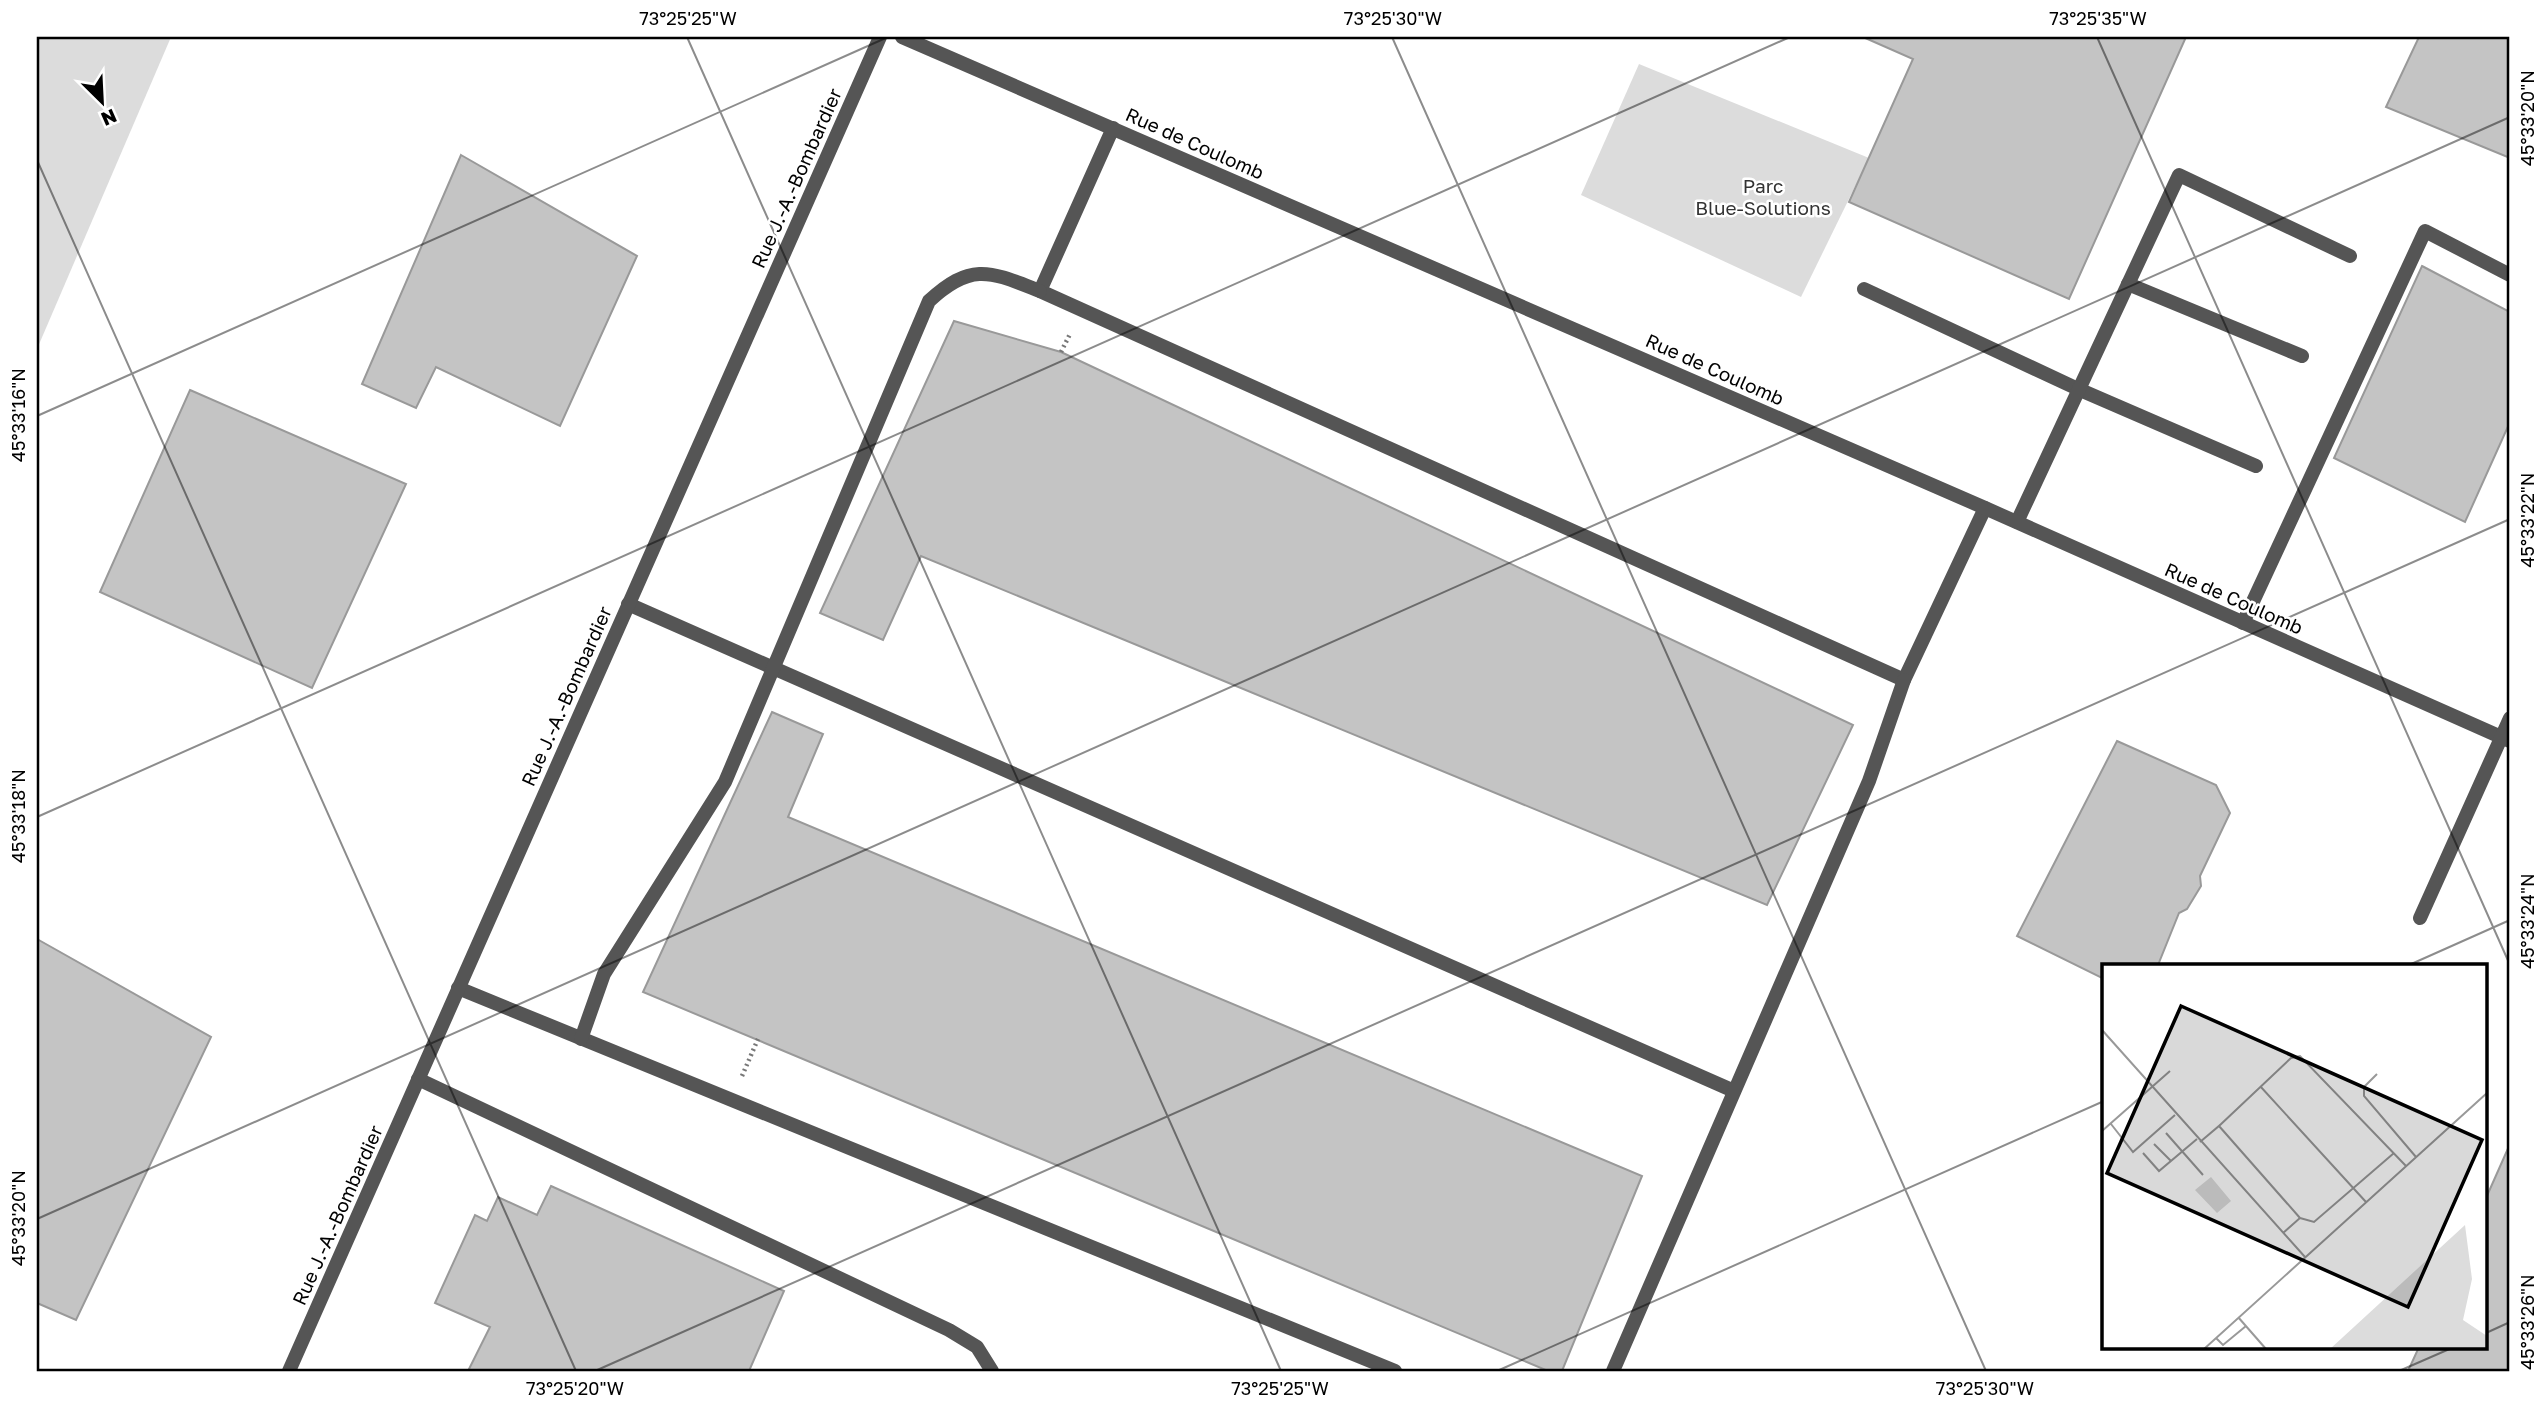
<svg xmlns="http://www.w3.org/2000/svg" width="2547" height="1408" viewBox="0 0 2547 1408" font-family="'Golos Text',sans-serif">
<rect width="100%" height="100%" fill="#fff"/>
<g fill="#dcdcdc">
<path d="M37 37H171L37 349Z"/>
<path d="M1639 64 1869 158 1801 297 1581 195Z"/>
</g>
<g fill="#c4c4c4" stroke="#999" stroke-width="2">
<path d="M1863 37H2186L2069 299 1849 202 1913 59Z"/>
<path d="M2419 37H2510V158L2386 107Z"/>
<path d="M461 155 637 256 560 426 436 367 416 408 362 384Z"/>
<path d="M2422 266 2510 312V422L2465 522 2334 458Z"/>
<path d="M954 321 1061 352 1853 725 1767 905 921 556 883 640 820 613Z"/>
<path d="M190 390 406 484 312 688 100 592Z"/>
<path d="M772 712 823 734 788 817 1642 1176 1562 1371H1548L643 992Z"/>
<path d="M2117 741 2216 785 2230 813 2200 876 2201 886 2187 909 2179 913 2158 965H2104V979L2017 936Z"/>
<path d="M37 939 211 1037 76 1320 37 1303Z"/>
<path d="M2510 1144V1371H2408L2419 1347H2486V1198Z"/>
<path d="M551 1186 784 1291 749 1371H468L490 1327 435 1303 475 1215 487 1221 498 1197 537 1215Z"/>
</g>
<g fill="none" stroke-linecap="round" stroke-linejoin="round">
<g stroke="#777" stroke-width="4.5" stroke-dasharray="2 3.5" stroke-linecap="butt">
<path d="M1061 352 1070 334"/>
<path d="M742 1076 758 1039"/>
</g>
<g stroke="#555" stroke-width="14">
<path d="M1113 128 1040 291 1904 680 1985 508"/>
<path d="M2128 284 2302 356"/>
<path d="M1864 289 2078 389 2256 466"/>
<path d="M2017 522 2179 175 2350 256"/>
<path d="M628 604 1734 1091"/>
<path d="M2243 623 2425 231 2510 275"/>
<path d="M458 988 1395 1371"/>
<path d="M581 1039 604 974 725 782 929 301C972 261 991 272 1040 291"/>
<path d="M418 1079 949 1330 977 1347 992 1371"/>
<path d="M1613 1371 1869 781 1904 680"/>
</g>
<g stroke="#555" stroke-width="14">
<path d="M902 37 1985 508 2510 741"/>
<path d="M2420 918 2510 718"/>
<path d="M289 1371 880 37"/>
</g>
</g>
<path fill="none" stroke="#000" stroke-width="2" stroke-opacity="0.45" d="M687 37 1281 1371M1392 37 1986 1371M2097 37 2510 965M37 160 576 1371M37 416 888 37M37 817 1790 37M2409 965 2510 920M37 1219 2510 117M2486 1333 2510 1322M595 1371 2510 519M1497 1371 2104 1101M2399 1371 2454 1347"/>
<g text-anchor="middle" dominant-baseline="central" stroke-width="5" stroke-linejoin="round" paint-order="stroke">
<g font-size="19" fill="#000" stroke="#fff">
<text transform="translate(1195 143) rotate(24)">Rue de Coulomb</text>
<text transform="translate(796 178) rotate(-66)">Rue J.-A.-Bombardier</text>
<text transform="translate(1715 369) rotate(24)">Rue de Coulomb</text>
<text transform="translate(2234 598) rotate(24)">Rue de Coulomb</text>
<text transform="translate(566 696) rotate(-66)">Rue J.-A.-Bombardier</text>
<text transform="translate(337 1215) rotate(-66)">Rue J.-A.-Bombardier</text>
</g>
<g font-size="19" fill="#333" stroke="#fff">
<text x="1763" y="185">Parc<tspan x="1763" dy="22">Blue-Solutions</tspan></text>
</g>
</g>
<g transform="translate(2102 964)">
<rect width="385" height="385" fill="#fff"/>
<path d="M109 213 129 237 115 249 93 226ZM363 261 370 315 361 356 385 372V385H228Z" fill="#dcdcdc"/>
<path fill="none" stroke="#999" stroke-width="2" d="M0 66 203 293M275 110 262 123V132L314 193M158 122 264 238M9 160 31 188 73 151M117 162 189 94 198 92 304 202M0 167 68 107M64 169 101 211M98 178 117 162 198 254 181 269M52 180 69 197M41 189 57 207 95 175M198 254 212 258 292 189M136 353 164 385M114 374 121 381 144 362M102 385 385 129"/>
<path fill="#000" fill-opacity="0.15" stroke="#000" stroke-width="3.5" d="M79 42 380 176 306 343 5 209Z"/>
<rect width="385" height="385" fill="none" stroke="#000" stroke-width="3.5"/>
</g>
<rect width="2547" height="1408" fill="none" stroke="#ffffff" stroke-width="77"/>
<g transform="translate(102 102) rotate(156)" stroke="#ffffff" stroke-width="5" paint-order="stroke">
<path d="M0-5L12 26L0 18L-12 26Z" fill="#000000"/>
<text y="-10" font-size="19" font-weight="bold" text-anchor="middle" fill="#000000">N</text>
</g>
<rect x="38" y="38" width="2470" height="1332" fill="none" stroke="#000" stroke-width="2.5"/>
<g font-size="18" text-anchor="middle" fill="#000">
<text x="688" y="25">73°25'25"W</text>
<text x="1393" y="25">73°25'30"W</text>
<text x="2098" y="25">73°25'35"W</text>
<text transform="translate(2528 118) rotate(-90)" y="6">45°33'20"N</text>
<text transform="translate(19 415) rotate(-90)" y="6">45°33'16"N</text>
<text transform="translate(2528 520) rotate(-90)" y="6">45°33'22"N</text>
<text transform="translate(19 816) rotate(-90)" y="6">45°33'18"N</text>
<text transform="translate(2528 921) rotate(-90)" y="6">45°33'24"N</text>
<text transform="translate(19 1218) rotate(-90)" y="6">45°33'20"N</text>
<text transform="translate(2528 1322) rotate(-90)" y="6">45°33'26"N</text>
<text x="575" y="1395">73°25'20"W</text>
<text x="1280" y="1395">73°25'25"W</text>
<text x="1985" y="1395">73°25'30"W</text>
</g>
</svg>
